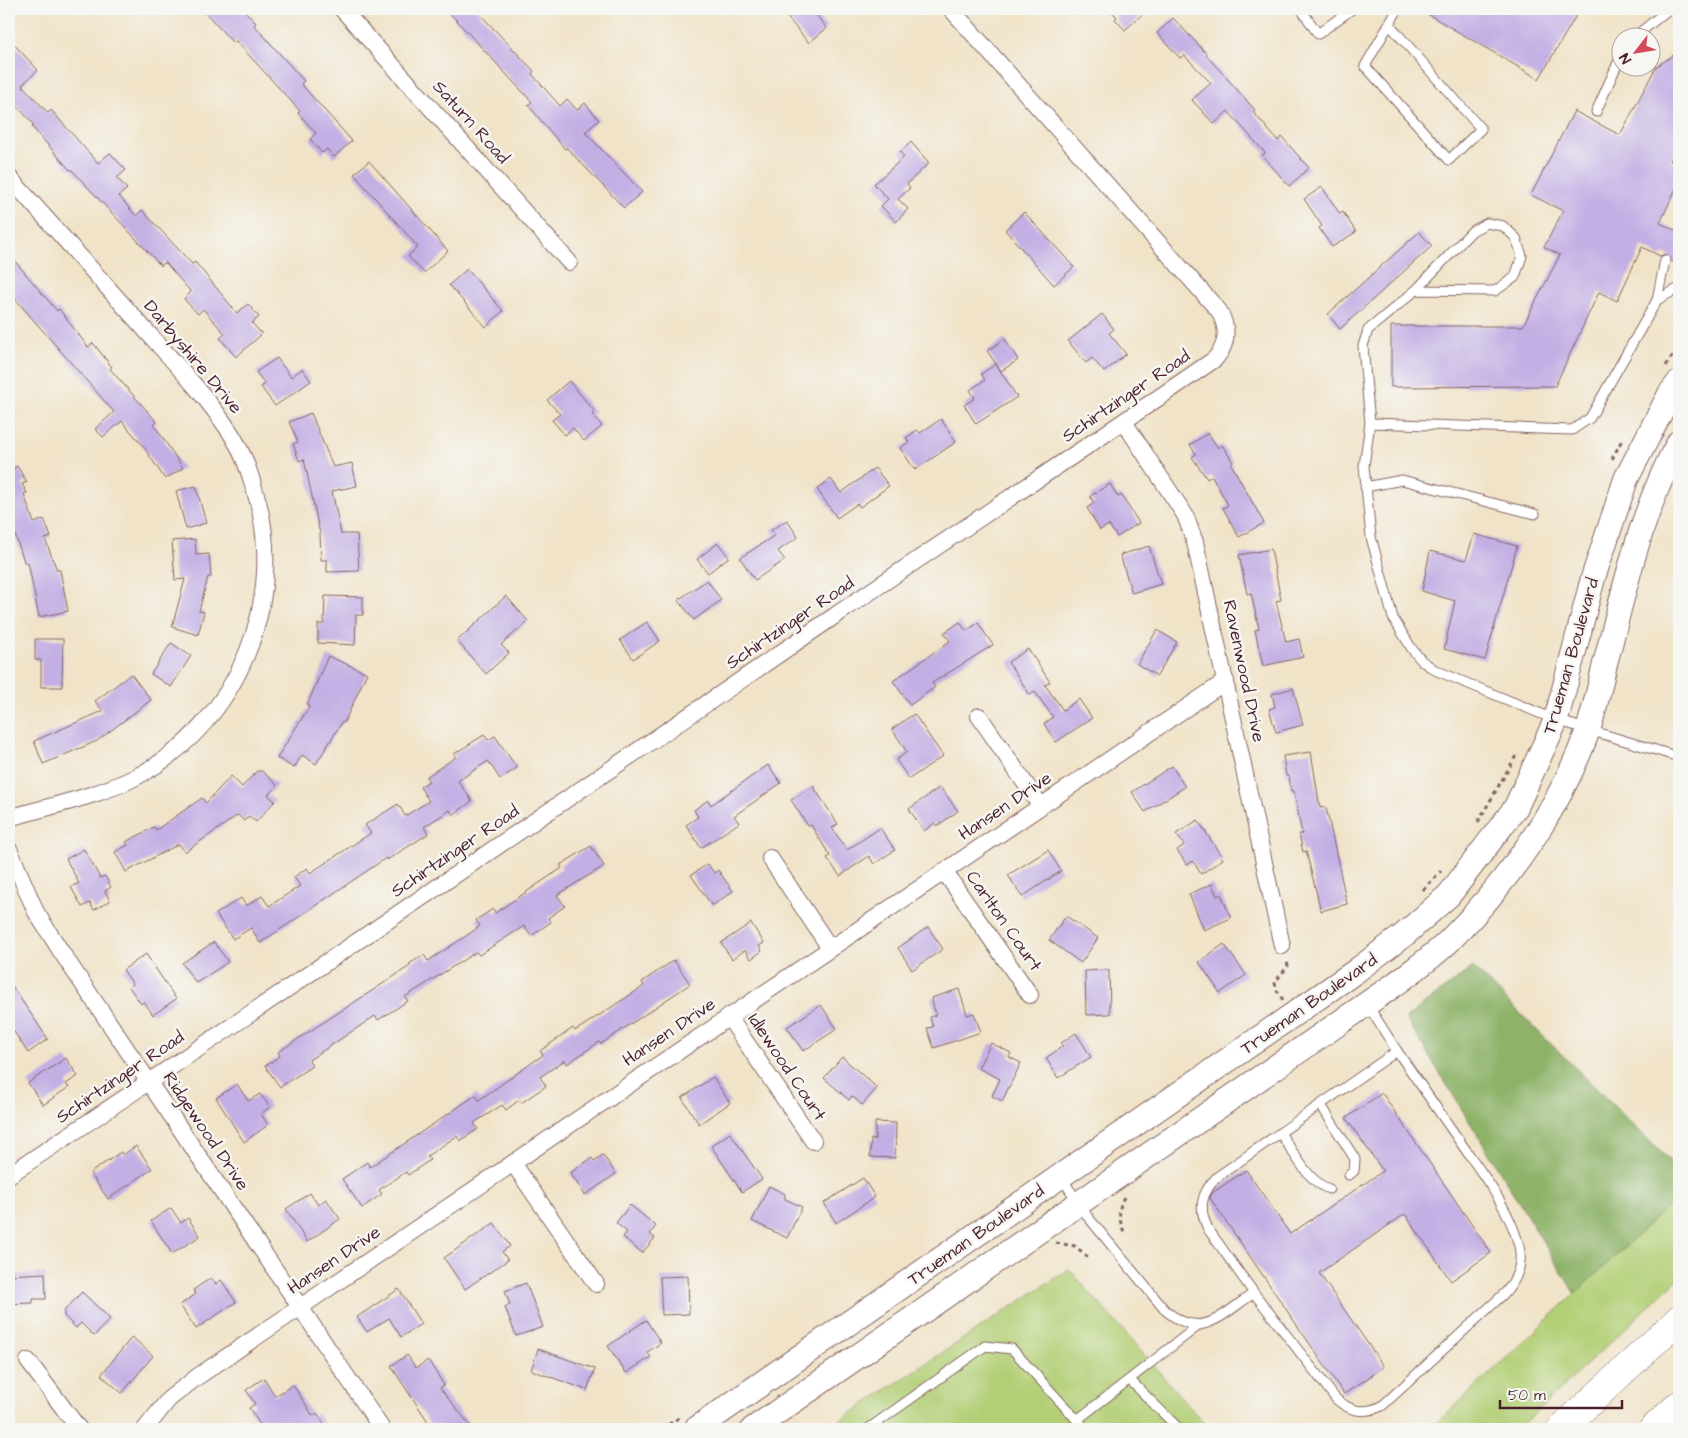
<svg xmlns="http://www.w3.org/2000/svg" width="1688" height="1438" viewBox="0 0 1688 1438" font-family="'Architects Daughter',sans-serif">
<rect width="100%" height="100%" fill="#f6f6f2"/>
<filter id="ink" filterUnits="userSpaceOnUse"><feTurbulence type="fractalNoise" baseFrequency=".02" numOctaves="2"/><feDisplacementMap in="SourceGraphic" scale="10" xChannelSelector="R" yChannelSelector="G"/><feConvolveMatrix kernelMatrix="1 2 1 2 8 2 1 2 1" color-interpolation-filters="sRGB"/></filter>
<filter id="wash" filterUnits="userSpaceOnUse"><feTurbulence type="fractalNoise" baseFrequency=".0096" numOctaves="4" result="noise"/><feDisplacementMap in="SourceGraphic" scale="20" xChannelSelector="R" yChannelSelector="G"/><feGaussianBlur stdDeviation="1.12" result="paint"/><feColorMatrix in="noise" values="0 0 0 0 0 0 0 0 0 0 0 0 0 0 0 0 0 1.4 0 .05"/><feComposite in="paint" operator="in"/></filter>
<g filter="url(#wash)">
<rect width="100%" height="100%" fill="#f0e3c8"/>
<g fill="#b2cf76" stroke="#7e7750">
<path d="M1679 1196V1278L1518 1429H1431Z"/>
<path d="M1069 1269 1209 1429H827Z"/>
</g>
<path fill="#8db267" stroke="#6c6849" d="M1473 967 1679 1170V1196L1575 1294 1406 1018Z"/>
<g id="blocks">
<g fill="#c2afe4">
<path d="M202 9H243L256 23 254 25 304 81 301 84 352 141 334 157 327 149 322 153 310 139 316 133 298 113 300 111 236 41 233 43Z"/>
<path d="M446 9H475L534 71 532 74 560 106 567 99 577 110 585 103 599 120 585 132 642 192 624 208 567 148 565 149 528 105 532 102Z"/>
<path d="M780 9H811L827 28 809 43Z"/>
<path d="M1109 9H1148L1125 30 1115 19 1117 17Z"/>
<path d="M1419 9H1580L1539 79Z"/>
<path d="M1173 18 1207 54 1206 55 1255 110 1253 112 1278 141 1282 137 1309 168 1289 186 1262 155 1265 153 1228 111 1214 124 1192 100 1211 83 1184 55 1180 58 1157 33Z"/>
<path d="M9 39 38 70 22 85 48 113 51 110 98 163 110 153 126 170 117 178 127 189 119 196 136 216 142 210 192 264 195 262 237 313 248 304 259 317 252 323 262 334 236 357 220 338 225 334 203 309 198 314 184 299 191 292 165 262 161 266 71 169 70 170 32 127 34 125 9 97Z"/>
<path d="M1679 51V141L1670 161 1679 166V182L1660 223 1679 232V265L1671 261 1667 254 1660 256 1642 247 1617 301 1599 292 1555 386 1391 387V326H1523L1560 255 1544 247 1563 211 1531 195 1574 111 1620 135 1656 67Z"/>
<path d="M911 142 929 163 907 184 910 188 898 199 908 209 896 222 881 206 888 199 874 184 904 157 900 152Z"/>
<path d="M369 161 448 251 424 273 408 256 418 247 354 174Z"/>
<path d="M1322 187 1340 214 1343 212 1356 232 1332 247 1319 228 1322 226 1304 199Z"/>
<path d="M1024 212 1074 267 1054 285 1005 230Z"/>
<path d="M1419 232 1432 246 1340 329 1328 314Z"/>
<path d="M9 254 57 311 59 309 88 347 93 343 112 367 110 369 157 422 154 425 183 468 165 479 143 446 122 421 103 437 95 429 114 412 9 292Z"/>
<path d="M467 269 503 311 486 327 449 285Z"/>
<path d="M1102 314 1114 329 1109 333 1126 354 1104 372 1092 358 1086 363 1068 341Z"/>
<path d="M1005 339 1018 360 1001 371 987 351Z"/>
<path d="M277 358 291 377 302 369 311 381 275 406 261 387 265 384 256 372Z"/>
<path d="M996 364 1017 397 976 424 964 405 975 398 970 390 985 380 981 374Z"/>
<path d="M569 381 595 412 592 414 602 426 584 441 573 428 565 435 552 420 560 414 547 400Z"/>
<path d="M311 413 333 467 352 463 357 486 332 491 341 534H357L359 571 327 572V560H321L320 534 304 459 299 461 293 444 298 442 289 422Z"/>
<path d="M941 419 956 442 915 470 900 448 909 442 906 438 917 430 920 433Z"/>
<path d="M1208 433 1218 448 1222 445 1233 462 1231 464 1264 523 1239 537 1223 508 1228 505 1212 476 1207 479 1192 457 1196 454 1190 445Z"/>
<path d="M9 462 13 469 17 466 27 482 22 484 27 493 24 494 34 523 44 519 51 537 45 539 57 570H60L68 611 39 617 28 562 25 564 9 517Z"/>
<path d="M875 468 889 486 860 507 857 504 837 518 817 489 831 479 841 493Z"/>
<path d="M1110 484 1118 497 1121 495 1139 523 1117 537 1109 525 1100 530 1087 508 1094 503 1090 496Z"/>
<path d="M196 486 206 523 186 529 176 491Z"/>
<path d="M787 520 798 537 778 551 785 560 755 580 740 558 775 535 771 530Z"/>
<path d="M1474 534 1517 546 1485 660 1444 649 1455 601 1422 591 1430 551 1466 560Z"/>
<path d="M195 539 196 555 209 554 211 577H208L199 611 204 612 198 635 172 627 185 579 175 580 172 541Z"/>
<path d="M718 543 729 557 708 573 697 559Z"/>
<path d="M1149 546 1161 584 1132 593 1120 555Z"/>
<path d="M1271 549 1281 600 1276 601 1286 642 1299 639 1303 657 1263 666 1255 630 1259 629 1251 593 1247 594 1239 555Z"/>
<path d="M707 580 721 600 694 620 678 600Z"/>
<path d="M325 596 363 597V615H356L355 645 318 643V624H324Z"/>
<path d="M506 596 528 621 501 645 509 653 486 674 457 641Z"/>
<path d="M647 622 660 641 633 659 620 640Z"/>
<path d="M960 622 966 631 978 623 993 645 932 683 935 687 910 705 893 681 950 641 944 633Z"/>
<path d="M1157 630 1177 642 1157 676 1137 664Z"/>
<path d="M35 639H63L62 687H41V660H35Z"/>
<path d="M171 643 191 656 171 687 151 674Z"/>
<path d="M1028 649 1050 682 1045 685 1063 710 1079 699 1092 718 1056 742 1044 724 1053 717 1035 692 1030 695 1008 662Z"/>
<path d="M328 656 367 673 344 723 342 722 316 764 302 755 294 768 277 758 309 707 307 705Z"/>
<path d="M131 674 151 700 97 741 43 764 34 741 103 711 95 701Z"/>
<path d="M1293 688 1303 725 1276 732 1269 709 1275 707 1272 694Z"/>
<path d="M914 714 943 756 909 779 896 760 907 752 892 729Z"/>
<path d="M484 735 488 740 495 736 517 768 500 779 488 761 458 781 472 801 453 815 450 810 424 827 428 834 387 860 386 858 260 943 251 928 233 939 216 914 241 898 246 906 262 896 269 906 300 886 294 877 307 868 310 873 371 833 365 825 398 804 405 816 429 801 420 787 429 781 426 777 456 757 454 754Z"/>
<path d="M1311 752 1320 808 1326 807 1347 904 1321 911 1306 851 1303 852 1299 834H1302L1294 791H1291L1289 776H1286L1283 756Z"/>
<path d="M768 765 781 783 734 816 739 823 701 848 686 825 698 817 694 810 708 800 711 805Z"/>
<path d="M1172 766 1185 787 1145 812 1132 792Z"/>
<path d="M257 771H262L277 785 268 795 275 801 256 822 249 816 244 821 238 815 185 852 179 844 126 872 115 852 128 845 126 842 154 827 156 830 202 798 206 803 231 776 242 787Z"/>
<path d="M813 786 838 824 832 828 847 850 880 828 895 850 874 864 869 856 840 876 827 858 830 856 811 825 808 826 791 800Z"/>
<path d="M940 787 958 811 937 826 935 823 924 831 909 809Z"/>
<path d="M1198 820 1223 859 1201 874 1193 861 1187 865 1177 850 1184 845 1176 834Z"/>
<path d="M591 846 604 866 557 895 565 906 548 918 551 922 531 936 524 926 479 955 476 952 405 997 408 1001 378 1020 375 1016 309 1060 312 1066 280 1087 265 1066 280 1056 278 1052 410 966 409 964 424 955 428 961 466 936 480 926 476 920 493 909 495 913 562 868 560 865Z"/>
<path d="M84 849 100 878 105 876 111 887 105 891 110 901 94 910 90 903 82 907 71 887 79 883 66 859Z"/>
<path d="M1048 850 1061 871 1022 897 1008 875Z"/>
<path d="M708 864 714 873 718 870 733 891 712 906 691 875Z"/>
<path d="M1212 884 1217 896 1221 894 1231 918 1204 930 1189 894Z"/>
<path d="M1066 916 1098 938 1081 963 1049 940Z"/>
<path d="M751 923 764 943 759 946 762 951 751 959 745 950 732 959 721 943Z"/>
<path d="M928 927 943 949 912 970 898 948Z"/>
<path d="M214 942 228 962 196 983 182 963Z"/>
<path d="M1224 944 1246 975 1220 993 1199 962Z"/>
<path d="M146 954 176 999 153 1015 144 1001 141 1004 129 987 133 984 123 970Z"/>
<path d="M674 960 690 984 601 1044 599 1042 567 1064 565 1060 540 1077 546 1086 521 1103 519 1100 506 1110 502 1105 474 1123 478 1129 460 1141 457 1136 427 1156 430 1160 408 1175 406 1172 379 1190 382 1194 362 1208 342 1179 367 1162 370 1167 476 1095 479 1100 543 1055 540 1051 573 1028 575 1031 644 986 642 982Z"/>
<path d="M1109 970 1110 1014 1086 1015 1085 971Z"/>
<path d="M9 982 48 1039 28 1053 9 1024Z"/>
<path d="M959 989 967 1015 974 1013 981 1032 934 1048 927 1028 933 1027 930 1017 936 1015 931 998Z"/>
<path d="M821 1005 837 1029 803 1051 787 1027Z"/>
<path d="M1076 1033 1091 1057 1058 1078 1046 1058 1063 1046 1061 1043Z"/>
<path d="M991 1043 1011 1053 1009 1057 1021 1063 1002 1101 992 1096 1000 1079 978 1068Z"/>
<path d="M842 1057 877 1088 862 1105 852 1096 849 1100 824 1078Z"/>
<path d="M66 1058 78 1076 66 1084 69 1087 43 1105 28 1083Z"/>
<path d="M713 1077 730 1103 699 1124 682 1098Z"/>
<path d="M237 1084 248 1101 260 1094 270 1107 261 1114 268 1125 244 1142 216 1098Z"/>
<path d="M1382 1093 1491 1253 1451 1281 1405 1214 1319 1273 1384 1367 1344 1394 1210 1198 1212 1193 1246 1170 1290 1234 1383 1171 1346 1118Z"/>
<path d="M875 1122 896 1123 895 1158 870 1157 871 1139 875 1140Z"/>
<path d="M730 1133 762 1179 742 1192 711 1146Z"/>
<path d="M136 1146 152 1169 108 1199 90 1173 121 1152 123 1155Z"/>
<path d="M603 1155 616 1174 585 1195 570 1173 592 1158 594 1161Z"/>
<path d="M863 1178 875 1197 836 1223 824 1203Z"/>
<path d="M769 1186 785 1194V1199L802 1207 787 1238 752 1221Z"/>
<path d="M310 1193 318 1205 326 1199 340 1219 307 1242 286 1209Z"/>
<path d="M630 1205 656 1226 650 1234 655 1238 642 1253 623 1237 627 1232 616 1223Z"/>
<path d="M171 1208 181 1223 188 1218 200 1236 172 1254 151 1221Z"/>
<path d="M494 1223 510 1246 502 1252 508 1260 465 1289 444 1258Z"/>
<path d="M45 1273 46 1299H33V1303L9 1304V1275Z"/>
<path d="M688 1276 689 1314 662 1315 660 1277Z"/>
<path d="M211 1278 216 1284 221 1280 236 1302 196 1329 180 1305 196 1294 193 1290Z"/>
<path d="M526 1283 543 1327 516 1336 505 1307 510 1305 505 1291Z"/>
<path d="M399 1289 421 1324 401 1337 389 1318 367 1332 357 1317Z"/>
<path d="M82 1292 110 1319 94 1336 81 1323 76 1328 64 1316V1311Z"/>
<path d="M646 1320 661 1343 647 1352 651 1357 626 1373 608 1346Z"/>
<path d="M132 1337 153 1356 122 1393 101 1375Z"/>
<path d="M538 1349 595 1369 587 1390 531 1370Z"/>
<path d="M407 1355 416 1368 428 1360 444 1385 440 1388 473 1429H433L391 1366Z"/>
<path d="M264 1378 275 1396 293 1385 313 1416 317 1413 327 1429H263L249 1408 255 1404 246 1390Z"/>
</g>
</g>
</g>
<g filter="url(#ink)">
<use href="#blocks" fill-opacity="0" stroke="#846462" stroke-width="1"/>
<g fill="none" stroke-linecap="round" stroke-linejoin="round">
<g stroke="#846462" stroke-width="11">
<g id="service">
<path d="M1301 9 1318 34 1352 9"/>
<path d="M1389 24 1481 129 1449 160 1365 66 1398 9"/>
<path d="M1633 38 1669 9"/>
<path d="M1596 112 1620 58"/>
<path d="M1679 288 1657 300 1590 418 1572 430 1370 423 1364 466 1371 537 1393 618 1412 649 1422 661 1435 670 1556 720 1679 757"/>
<path d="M1657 300 1665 260"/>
<path d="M1370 423 1363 346 1368 330 1416 290 1472 231 1487 223 1503 226 1516 238 1522 256 1515 277 1495 291 1416 290"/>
<path d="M1365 487 1402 480 1535 514"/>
<path d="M1321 1105 1355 1159 1354 1171 1349 1175"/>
<path d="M1280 1133C1294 1152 1307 1181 1329 1189"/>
<path d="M1061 1177 1088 1217 1164 1309C1201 1342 1220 1316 1254 1293L1208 1229C1198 1208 1201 1193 1217 1177L1397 1051 1367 1004"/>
<path d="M1254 1293 1336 1399C1351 1412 1364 1414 1382 1406L1506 1292C1517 1279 1523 1264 1519 1246 1510 1210 1484 1176 1463 1146 1441 1114 1419 1083 1397 1051"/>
<path d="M1130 1380 1179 1429"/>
<path d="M1077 1420 1086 1429"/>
<path d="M868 1429 985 1346 1012 1349 1077 1420 1198 1326"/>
</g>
</g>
<g stroke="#846462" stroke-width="18">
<g id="minor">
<path d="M342 9 569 262"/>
<path d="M9 177C53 226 96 275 140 324 172 360 206 395 232 435 242 451 249 470 254 488 290 598 238 725 134 778 95 797 50 806 9 818"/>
<path d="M1124 422 1185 515 1195 542 1282 946"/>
<path d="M979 716 1040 805"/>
<path d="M9 849 36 912 62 953 382 1429"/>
<path d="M770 858 830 948"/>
<path d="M944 871 1030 995"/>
<path d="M728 1016 813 1141"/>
<path d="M513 1163 596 1284"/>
<path d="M9 1175C285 992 559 805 833 617 960 530 1088 447 1215 359 1228 344 1229 329 1219 311L951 9"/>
<path d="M28 1361 79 1429"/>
<path d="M145 1429 169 1399 197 1377 1226 681"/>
</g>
</g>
<g stroke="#846462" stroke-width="26">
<g id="secondary">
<path d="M696 1429 1356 971 1405 934 1449 895 1516 807 1556 720 1593 578 1626 479 1670 394 1679 382"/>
<path d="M753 1429 1394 985C1412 971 1433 957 1450 940 1509 881 1560 808 1588 730 1595 708 1600 685 1605 664 1625 588 1641 510 1679 442"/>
</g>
</g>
<g stroke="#846462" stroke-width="29">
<g id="motorway">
<path d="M1561 1429 1679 1319"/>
<path d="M1653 1429 1679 1405"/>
</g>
</g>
<g stroke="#846462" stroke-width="3" stroke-dasharray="4 4" stroke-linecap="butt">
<path d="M1666 366 1679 345"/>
<path d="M1612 459 1623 438"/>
<path d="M1478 822 1517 754"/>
<path d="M1423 890 1441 871"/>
<path d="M1283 1000 1276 989 1275 982 1288 966 1287 961"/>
<path d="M1124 1197C1117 1210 1119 1221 1125 1234"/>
<path d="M1056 1243 1075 1246 1089 1258"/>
<path d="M662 1429 680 1417"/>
</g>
<use href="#service" stroke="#fff" stroke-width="9"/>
<use href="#minor" stroke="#fff" stroke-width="16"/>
<use href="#secondary" stroke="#fff" stroke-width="24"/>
<use href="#motorway" stroke="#fff" stroke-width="28"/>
</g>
</g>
<g text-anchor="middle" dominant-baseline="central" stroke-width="5" stroke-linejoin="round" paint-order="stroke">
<g font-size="18" fill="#4a1f2b" stroke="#f6f6f2">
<text transform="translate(471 122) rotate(48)">Saturn Road</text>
<text transform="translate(193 357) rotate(50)">Darbyshire Drive</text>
<text transform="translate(1126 396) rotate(-34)">Schirtzinger Road</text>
<text transform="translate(790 623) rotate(-34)">Schirtzinger Road</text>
<text transform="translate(1571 656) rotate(-74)">Trueman Boulevard</text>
<text transform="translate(1244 671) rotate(78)">Ravenwood Drive</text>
<text transform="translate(1005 806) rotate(-34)">Hansen Drive</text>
<text transform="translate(455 851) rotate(-34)">Schirtzinger Road</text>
<text transform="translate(1004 921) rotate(55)">Carlton Court</text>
<text transform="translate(1309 1004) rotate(-35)">Trueman Boulevard</text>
<text transform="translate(669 1032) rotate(-34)">Hansen Drive</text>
<text transform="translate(787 1067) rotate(56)">Idlewood Court</text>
<text transform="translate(120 1077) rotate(-34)">Schirtzinger Road</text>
<text transform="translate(206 1131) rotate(56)">Ridgewood Drive</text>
<text transform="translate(976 1235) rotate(-35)">Trueman Boulevard</text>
<text transform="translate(334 1260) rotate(-34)">Hansen Drive</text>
</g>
</g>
<rect width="1688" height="1438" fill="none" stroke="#f6f6f2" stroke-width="30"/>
<g transform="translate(1636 52) rotate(239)"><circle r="24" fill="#f6f6f2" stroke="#b1a0a2"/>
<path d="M0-4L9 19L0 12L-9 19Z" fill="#d1495b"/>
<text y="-8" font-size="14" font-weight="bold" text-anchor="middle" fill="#4a1f2b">N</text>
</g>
<path d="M1500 1400v8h122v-8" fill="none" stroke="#4a1f2b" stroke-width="2.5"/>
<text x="1508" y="1400" font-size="15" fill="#4a1f2b" stroke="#f6f6f2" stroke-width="4" paint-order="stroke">50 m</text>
</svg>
